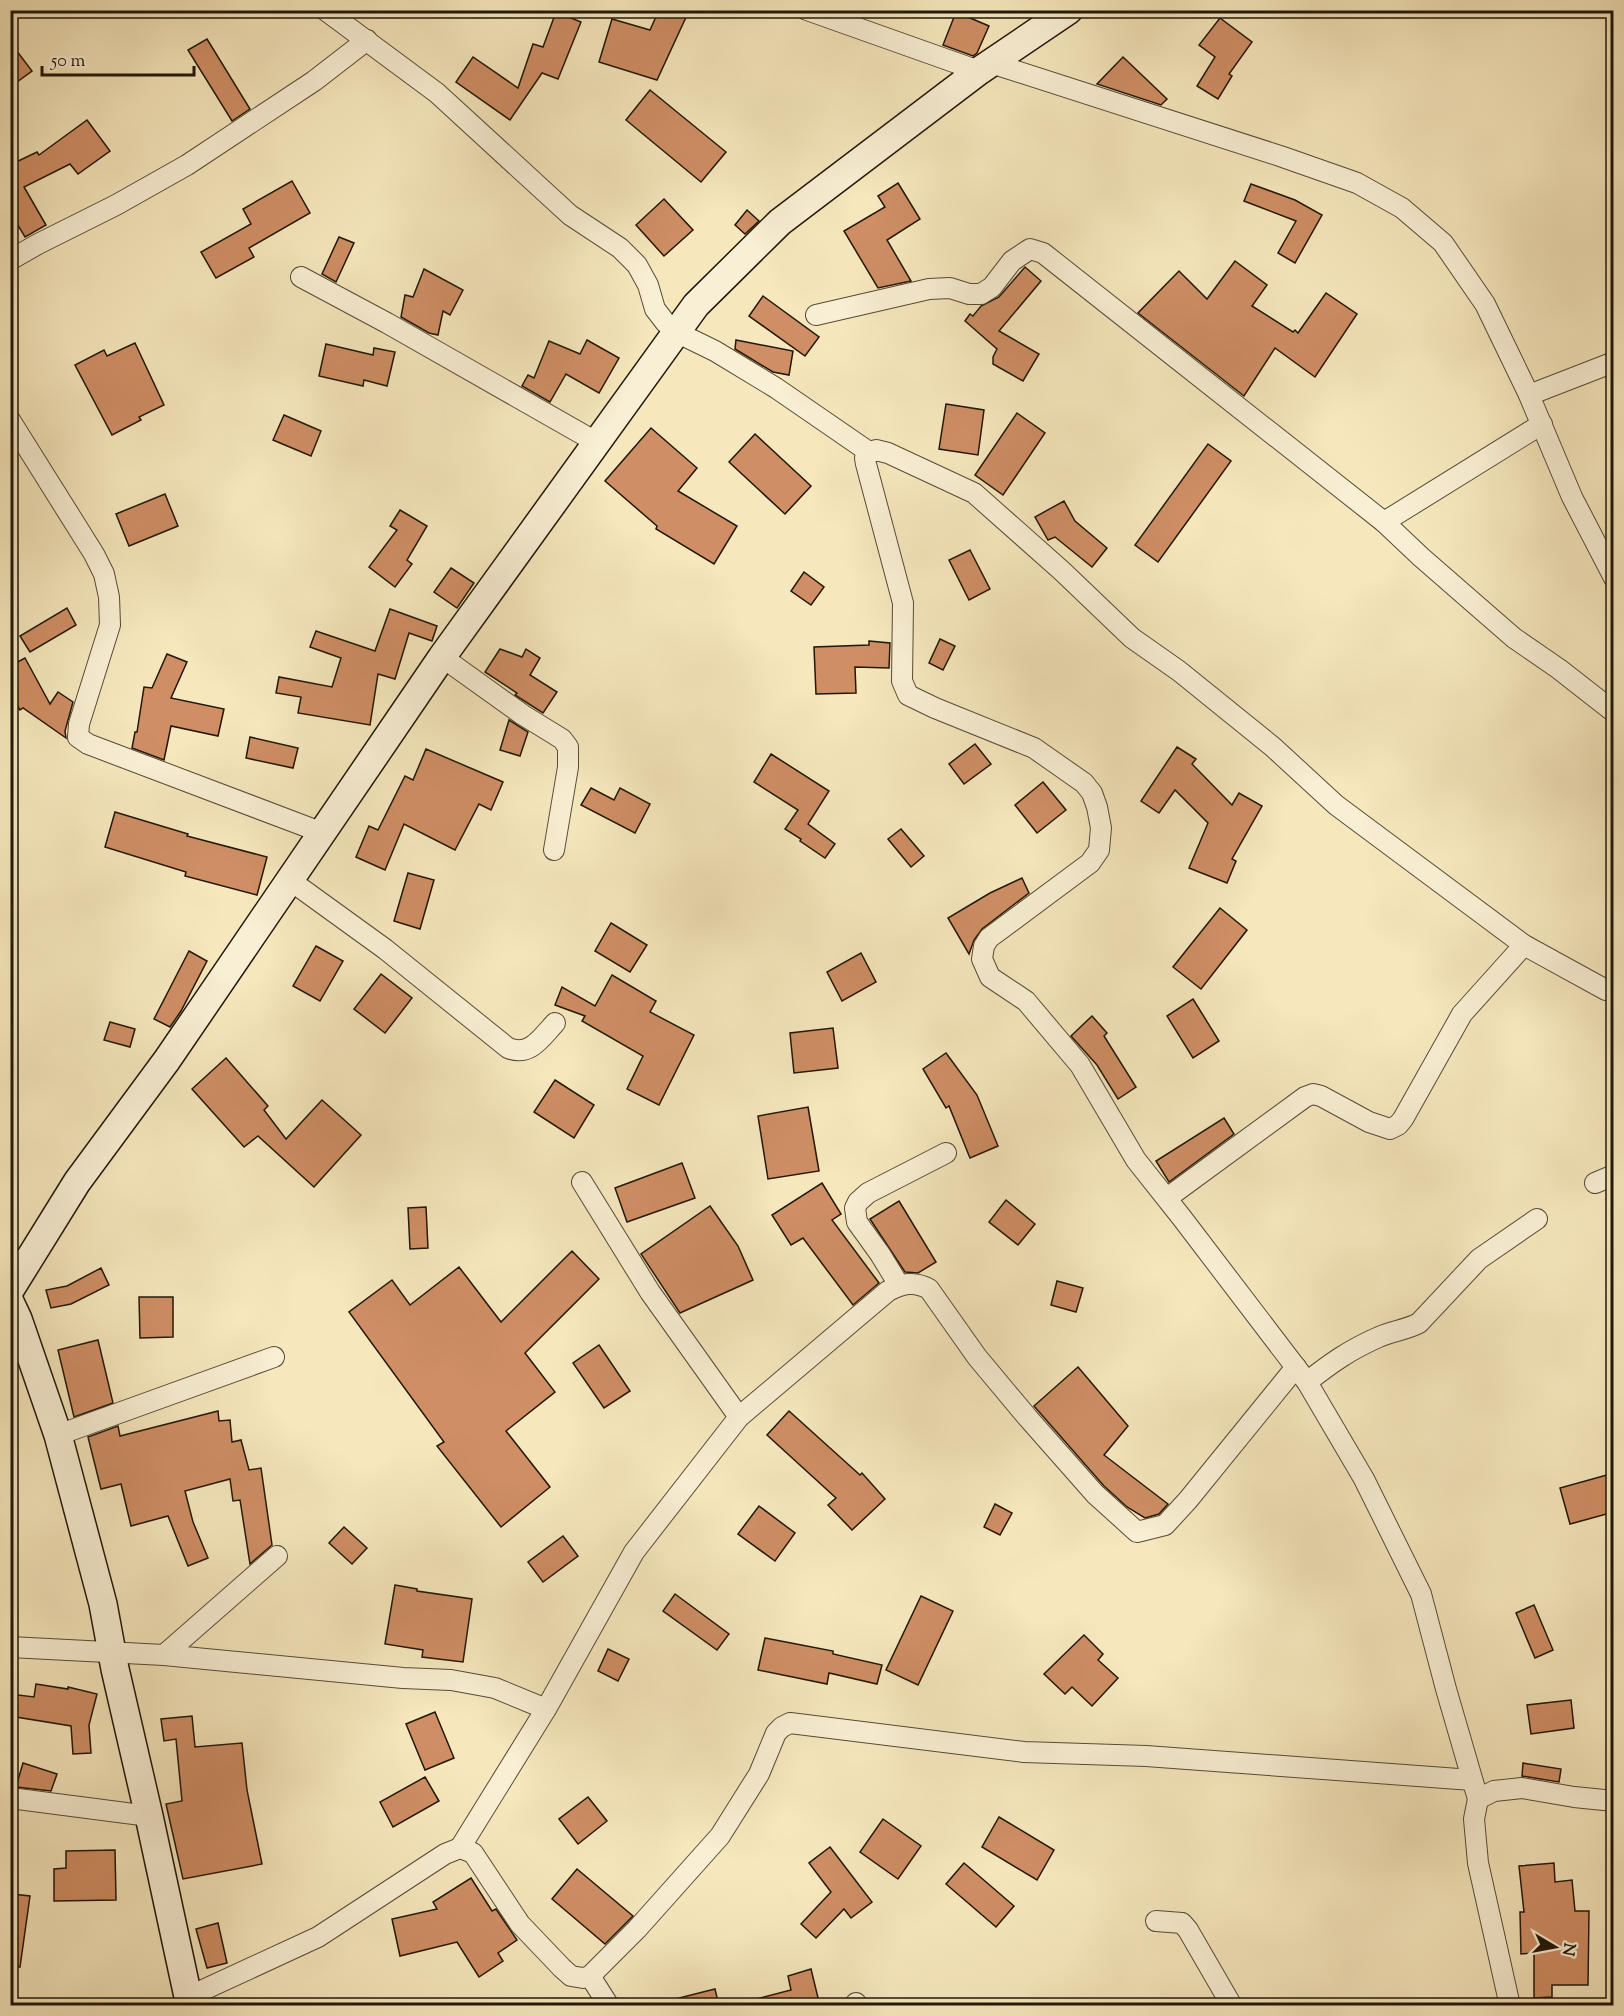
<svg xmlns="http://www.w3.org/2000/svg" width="1624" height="2016" viewBox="0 0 1624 2016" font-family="'Sorts Mill Goudy',serif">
<rect width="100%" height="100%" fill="#f6e7bd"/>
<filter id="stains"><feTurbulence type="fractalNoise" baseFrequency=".00333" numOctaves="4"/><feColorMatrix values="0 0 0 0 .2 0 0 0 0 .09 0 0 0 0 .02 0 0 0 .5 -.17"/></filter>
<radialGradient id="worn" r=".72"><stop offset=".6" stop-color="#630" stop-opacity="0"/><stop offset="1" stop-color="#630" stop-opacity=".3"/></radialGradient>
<g fill="#cf8e64" stroke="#211708" stroke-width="1.5">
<path d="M659 10H678L687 15 657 80 599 62 612 19 650 30Z"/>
<path d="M556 12 581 22 558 79 542 73 510 120 456 82 473 57 518 88 533 44 543 47Z"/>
<path d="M956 12 989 26 977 53 973 56 943 45Z"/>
<path d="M1220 18 1252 42 1229 74 1232 76 1218 99 1197 86 1215 57 1199 45Z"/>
<path d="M207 39 250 109 232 121 188 50Z"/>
<path d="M10 42 32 71 10 87Z"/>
<path d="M1123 57 1167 99 1161 105 1097 84Z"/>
<path d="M650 90 726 152 701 182 626 120Z"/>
<path d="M87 120 110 151 78 174 70 164 24 187 46 225 25 237 10 212V162L12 164 37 152 39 155Z"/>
<path d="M292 181 310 213 249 248 254 257 216 278 201 252 251 224 243 209Z"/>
<path d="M898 183 920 219 887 240 911 281 878 288 844 231 885 207 878 196Z"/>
<path d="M1251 184 1295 200 1322 215 1295 263 1278 253 1296 221 1244 201Z"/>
<path d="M664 199 693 230 664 256 636 225Z"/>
<path d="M747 210 759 221 745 234 735 225Z"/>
<path d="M339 237 354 243 336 282 322 274Z"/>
<path d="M1235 261 1267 285 1252 306 1293 332 1295 330 1298 333 1326 293 1357 314 1315 377 1275 348 1244 396 1138 313 1179 271 1207 299Z"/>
<path d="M1025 267 1041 281 999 331 1039 354 1023 381 993 364V357L997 349 965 321 970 314 973 316 981 306 999 297Z"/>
<path d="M424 269 463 290 450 315 443 311 438 335 429 333 401 317 405 295 413 297Z"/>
<path d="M763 296 819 337 805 356 749 316Z"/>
<path d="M587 340 619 358 599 393 566 374 550 402 522 386 528 375 534 378 549 341 580 354Z"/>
<path d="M736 340 793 351 789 375 773 372 735 349Z"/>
<path d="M135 343 164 405 139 417 141 420 112 435 75 365 104 350 107 356Z"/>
<path d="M326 344 373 355 374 348 395 352 387 386 364 380 363 386 319 376Z"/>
<path d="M946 404 984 410 978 455 939 449Z"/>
<path d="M1017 413 1045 433 1003 495 975 475Z"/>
<path d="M284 415 321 431 311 456 273 440Z"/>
<path d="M651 428 697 468 678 491 737 526 714 564 656 529 657 526 605 481Z"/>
<path d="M755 434 811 486 785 514 729 462Z"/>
<path d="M1208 444 1231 461 1158 562 1135 545Z"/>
<path d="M165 494 178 526 129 546 116 514Z"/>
<path d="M1064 501 1075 521 1107 548 1092 567 1055 537 1048 540 1035 517Z"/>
<path d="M400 510 427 526 407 560 412 564 395 587 369 567 397 530 390 526Z"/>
<path d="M970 550 990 589 969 600 949 560Z"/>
<path d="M451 568 474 583 457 608 434 592Z"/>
<path d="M804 572 824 587 811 605 791 591Z"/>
<path d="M67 608 76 625 30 652 20 636Z"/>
<path d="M390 609 437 626 432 641 409 633 395 679 378 674 370 725 298 713 301 697 276 693 279 677 332 687 341 658 310 647 316 631 375 651Z"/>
<path d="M940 639 955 646 943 670 929 663Z"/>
<path d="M869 641 890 643 889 668 855 667 856 693 816 694 814 647 869 645Z"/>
<path d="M500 649 522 657 526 649 540 658 530 675 557 692 543 713 515 695 517 693 485 672Z"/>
<path d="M167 654 187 662 171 698 224 709 218 736 171 726 164 760 132 748 135 732H137L144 687 152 688Z"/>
<path d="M25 658 50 704 58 692 73 702 65 731 66 738 23 708 20 710 10 694V666Z"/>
<path d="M509 720 528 732 520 756 500 750Z"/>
<path d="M250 737 298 748 293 768 246 758Z"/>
<path d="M975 744 991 764 964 784 949 764Z"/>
<path d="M1177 747 1196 759 1192 764 1232 805 1239 793 1262 806 1232 859 1236 861 1227 883 1189 868 1208 823 1175 790 1159 813 1141 801Z"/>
<path d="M426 749 503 782 491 810 479 804 455 850 404 824 385 870 356 857 369 826 378 830 405 776 413 780Z"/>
<path d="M771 754 829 791 808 824 835 844 825 858 800 841 801 839 785 829 798 810 754 782Z"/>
<path d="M1043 782 1066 810 1037 833 1015 805Z"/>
<path d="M591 788 614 800 620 788 650 804 635 833 581 805Z"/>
<path d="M115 812 188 834 187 836 267 857 257 895 185 876 186 872 105 847Z"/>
<path d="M901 829 924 856 911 867 888 839Z"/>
<path d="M408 873 434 880 420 929 394 921Z"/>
<path d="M1022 878 1029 893 982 929 974 940 969 954 948 918 990 893Z"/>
<path d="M1220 908 1247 930 1201 989 1173 967Z"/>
<path d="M611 923 647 945 630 972 595 951Z"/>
<path d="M316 946 343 961 320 1001 293 986Z"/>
<path d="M189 951 207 961 181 1011 170 1027 154 1019Z"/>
<path d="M861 953 876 982 842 1001 827 972Z"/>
<path d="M381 974 412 998 385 1033 354 1009Z"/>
<path d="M612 975 656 1001 650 1012 694 1035 659 1105 627 1089 643 1056 582 1021 585 1016 555 1005 562 987 595 1006Z"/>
<path d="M1193 999 1219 1041 1193 1058 1167 1016Z"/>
<path d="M1092 1016 1107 1033 1104 1036 1136 1087 1118 1099 1097 1065 1071 1036Z"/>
<path d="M110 1022 135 1029 130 1047 104 1040Z"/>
<path d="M833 1028 838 1068 794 1073 790 1033Z"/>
<path d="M946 1053 977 1095 998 1146 970 1158 949 1106 946 1108 923 1069Z"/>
<path d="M226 1058 268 1106 264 1110 286 1139 322 1100 361 1135 314 1187 258 1136 244 1147 192 1089Z"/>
<path d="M555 1080 594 1105 574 1138 534 1112Z"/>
<path d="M808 1107 819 1171 768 1179 758 1116Z"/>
<path d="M1224 1118 1234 1134 1169 1182 1156 1161Z"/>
<path d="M682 1163 695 1198 627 1222 615 1188Z"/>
<path d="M822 1183 841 1214 832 1220 879 1283 853 1305 803 1238 791 1245 772 1215Z"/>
<path d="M1006 1200 1035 1224 1018 1245 989 1222Z"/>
<path d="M899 1201 936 1262 918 1273 905 1272 870 1219Z"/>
<path d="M710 1206 738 1246 753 1280 680 1313 641 1254Z"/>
<path d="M426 1207 428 1248 410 1249 408 1208Z"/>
<path d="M572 1251 599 1279 525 1353 555 1392 506 1431 550 1487 501 1527 437 1446 444 1442 349 1312 392 1280 410 1305 459 1267 501 1322Z"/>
<path d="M101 1268 109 1285 71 1304 51 1308 46 1290 67 1286Z"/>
<path d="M1057 1281 1083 1288 1076 1312 1051 1305Z"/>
<path d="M139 1297H173V1337L140 1338Z"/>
<path d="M98 1340 113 1403 74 1417 58 1350Z"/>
<path d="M599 1345 630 1391 604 1408 573 1363Z"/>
<path d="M1078 1367 1128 1426 1104 1455 1168 1504 1159 1514 1145 1518 1127 1507 1104 1486 1034 1406Z"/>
<path d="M218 1411 219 1421 230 1420 232 1442 241 1440 249 1470 261 1468 272 1545 250 1564 240 1500 233 1501 230 1479 185 1491 193 1522 208 1558 188 1566 168 1516 131 1526 121 1484 101 1489 88 1437 118 1426 120 1436Z"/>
<path d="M789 1411 860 1475 862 1473 885 1499 852 1530 828 1505 836 1498 767 1435Z"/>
<path d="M1614 1473V1512L1570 1524 1560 1488Z"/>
<path d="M995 1504 1012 1513 1000 1535 984 1527Z"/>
<path d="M759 1506 795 1533 775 1561 738 1534Z"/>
<path d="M344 1527 367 1548 352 1564 329 1543Z"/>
<path d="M563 1536 578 1556 543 1582 528 1562Z"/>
<path d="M395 1585 417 1589V1591L472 1599 463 1662 422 1657 423 1650 385 1644Z"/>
<path d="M675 1594 729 1634 717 1650 663 1611Z"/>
<path d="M921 1596 953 1611 918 1685 886 1670Z"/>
<path d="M1534 1605 1553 1650 1535 1658 1516 1613Z"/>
<path d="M1084 1635 1103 1654 1098 1660 1118 1678 1092 1706 1072 1687 1065 1694 1044 1674Z"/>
<path d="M765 1638 833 1651V1654L882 1665 877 1684 829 1673 827 1684 758 1670Z"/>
<path d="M608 1649 629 1659 618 1681 598 1671Z"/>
<path d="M36 1684 68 1689V1687L97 1694 89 1725 91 1753 73 1754 71 1726 10 1716V1694L34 1697Z"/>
<path d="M1571 1700 1574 1728 1531 1734 1527 1705Z"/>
<path d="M435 1712 454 1758 425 1770 406 1724Z"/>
<path d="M192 1716 195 1747 242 1743 247 1790 262 1864 183 1879 166 1804 182 1801 176 1739 164 1741 161 1719Z"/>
<path d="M23 1763 57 1774 51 1791 16 1787Z"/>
<path d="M1523 1763 1561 1769 1559 1782 1522 1776Z"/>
<path d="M425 1777 439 1801 393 1827 380 1802Z"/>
<path d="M588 1797 607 1821 578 1844 559 1819Z"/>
<path d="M999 1817 1054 1850 1037 1880 982 1847Z"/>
<path d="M883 1819 921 1846 898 1879 860 1852Z"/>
<path d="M830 1847 872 1902 851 1918 844 1909 816 1938 801 1924 831 1892 809 1863Z"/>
<path d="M115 1850 116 1900 54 1901V1869L66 1868V1851Z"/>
<path d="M964 1863 1014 1906 996 1927 946 1884Z"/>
<path d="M1554 1863 1555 1882 1572 1880 1575 1911H1589L1588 1985H1552V1997L1534 1998V1953L1521 1954 1520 1912H1524L1519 1866Z"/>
<path d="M577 1869 633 1916 605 1944 552 1899Z"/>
<path d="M471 1878 492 1911 496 1909 517 1940 498 1953 503 1961 479 1977 457 1942 400 1956 392 1919 437 1909 433 1902Z"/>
<path d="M12 1894 30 1896 20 1967H10Z"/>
<path d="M218 1923 227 1963 207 1968 196 1929Z"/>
<path d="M811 1969 820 2006H753L752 2000 791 1990 788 1976Z"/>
<path d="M715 1989 719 2006H672L671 2000Z"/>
</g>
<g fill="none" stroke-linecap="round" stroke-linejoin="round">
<g stroke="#564b35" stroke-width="22">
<g id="street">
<path d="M325 10 437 93 570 215 620 248 637 265 648 285 655 309 665 322 676 332 715 351 776 388 869 452"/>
<path d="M807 10 979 71"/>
<path d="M991 63 1280 156 1357 183 1402 208 1443 243 1485 304 1529 395 1572 497 1614 578"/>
<path d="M10 260 38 244 116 205 187 165 314 81 367 40"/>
<path d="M301 277 387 323 596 442"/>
<path d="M816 315 929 289 950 288 969 294H981L992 287 1012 261 1030 249 1043 253 1384 522 1421 557 1514 638 1559 669 1614 712"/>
<path d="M1529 395 1614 362"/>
<path d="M10 420 94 554 104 574 109 597 110 625 79 724 78 737 88 744 323 833"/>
<path d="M1384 522 1542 424"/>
<path d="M442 657 523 715 562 739 568 747V767L554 850"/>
<path d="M291 881 385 949 508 1048C530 1057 541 1038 555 1023"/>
<path d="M582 1182 650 1292 739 1417"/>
<path d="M1595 1183 1614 1175"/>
<path d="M1167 1198 1305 1097 1313 1094 1321 1096 1369 1122 1390 1129 1398 1125 1403 1119 1462 1014 1524 945"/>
<path d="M899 1285 880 1254 857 1222 855 1208 858 1202 868 1193 946 1153"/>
<path d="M1307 1382C1331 1363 1351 1349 1379 1337 1392 1331 1406 1330 1419 1323L1479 1259 1537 1219"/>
<path d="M58 1435 274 1357"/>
<path d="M10 1647 164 1655 403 1678 451 1680 495 1688 546 1709"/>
<path d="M164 1655 277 1556"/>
<path d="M10 1798 149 1816"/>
<path d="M1478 1799 1494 1791 1522 1788 1574 1797 1614 1801"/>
<path d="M460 1848 546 1709 634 1552 739 1417 888 1291C903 1283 915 1281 929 1289L977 1357 1028 1418 1095 1494 1137 1532 1165 1525 1188 1500 1296 1367"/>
<path d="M1156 1921 1182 1923 1188 1930 1232 2006"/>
<path d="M590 1976 609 2006"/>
<path d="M188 1997 318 1937 445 1854 460 1848 473 1853 520 1924 562 1968 571 1976 583 1978 590 1976 637 1929 720 1836 759 1774 776 1733 782 1727 790 1723 1024 1752 1146 1756 1472 1780"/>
<path d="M856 2003V2006"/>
<path d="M1510 2006 1478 1863 1474 1819 1478 1799 1446 1689 1421 1594 1364 1479 1307 1382 1182 1218 1136 1160 1080 1065 1026 1001 990 977 982 959 984 946 989 938 1090 863 1099 850 1101 828 1097 807 1092 793 1084 783 1034 748 935 708 908 695 902 681 903 603 866 464 865 458 869 452 876 450 888 453 974 493 1062 571 1132 638 1179 671 1273 747 1336 805 1524 945 1606 990 1614 991"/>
</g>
</g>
<g stroke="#211708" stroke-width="30">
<g id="secondary">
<path d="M10 1290 77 1182 167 1060 442 657 696 305 780 222 979 71 1069 10"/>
<path d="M10 1302 18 1319 58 1435 103 1604 115 1669 149 1816 190 2006"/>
</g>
</g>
<use href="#street" stroke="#f9efd4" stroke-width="20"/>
<use href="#secondary" stroke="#f9efd4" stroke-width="27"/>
</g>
<rect width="1624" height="2016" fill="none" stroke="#f6e7bd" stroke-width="36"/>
<rect x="12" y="12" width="1600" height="1992" fill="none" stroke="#211708" stroke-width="3"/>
<rect x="18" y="18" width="1588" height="1980" fill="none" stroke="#211708" stroke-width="1.5"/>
<g transform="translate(1555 1947) rotate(100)" stroke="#f9efd4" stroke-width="4.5" paint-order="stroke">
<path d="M0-4.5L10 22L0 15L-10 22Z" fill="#211708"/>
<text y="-9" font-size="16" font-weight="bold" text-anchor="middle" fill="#211708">N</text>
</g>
<path d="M42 66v9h152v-9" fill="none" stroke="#211708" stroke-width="3"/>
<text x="51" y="66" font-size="18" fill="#211708" stroke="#f9efd4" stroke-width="4.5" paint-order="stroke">50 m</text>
<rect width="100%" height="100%" filter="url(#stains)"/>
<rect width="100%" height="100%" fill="url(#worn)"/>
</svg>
